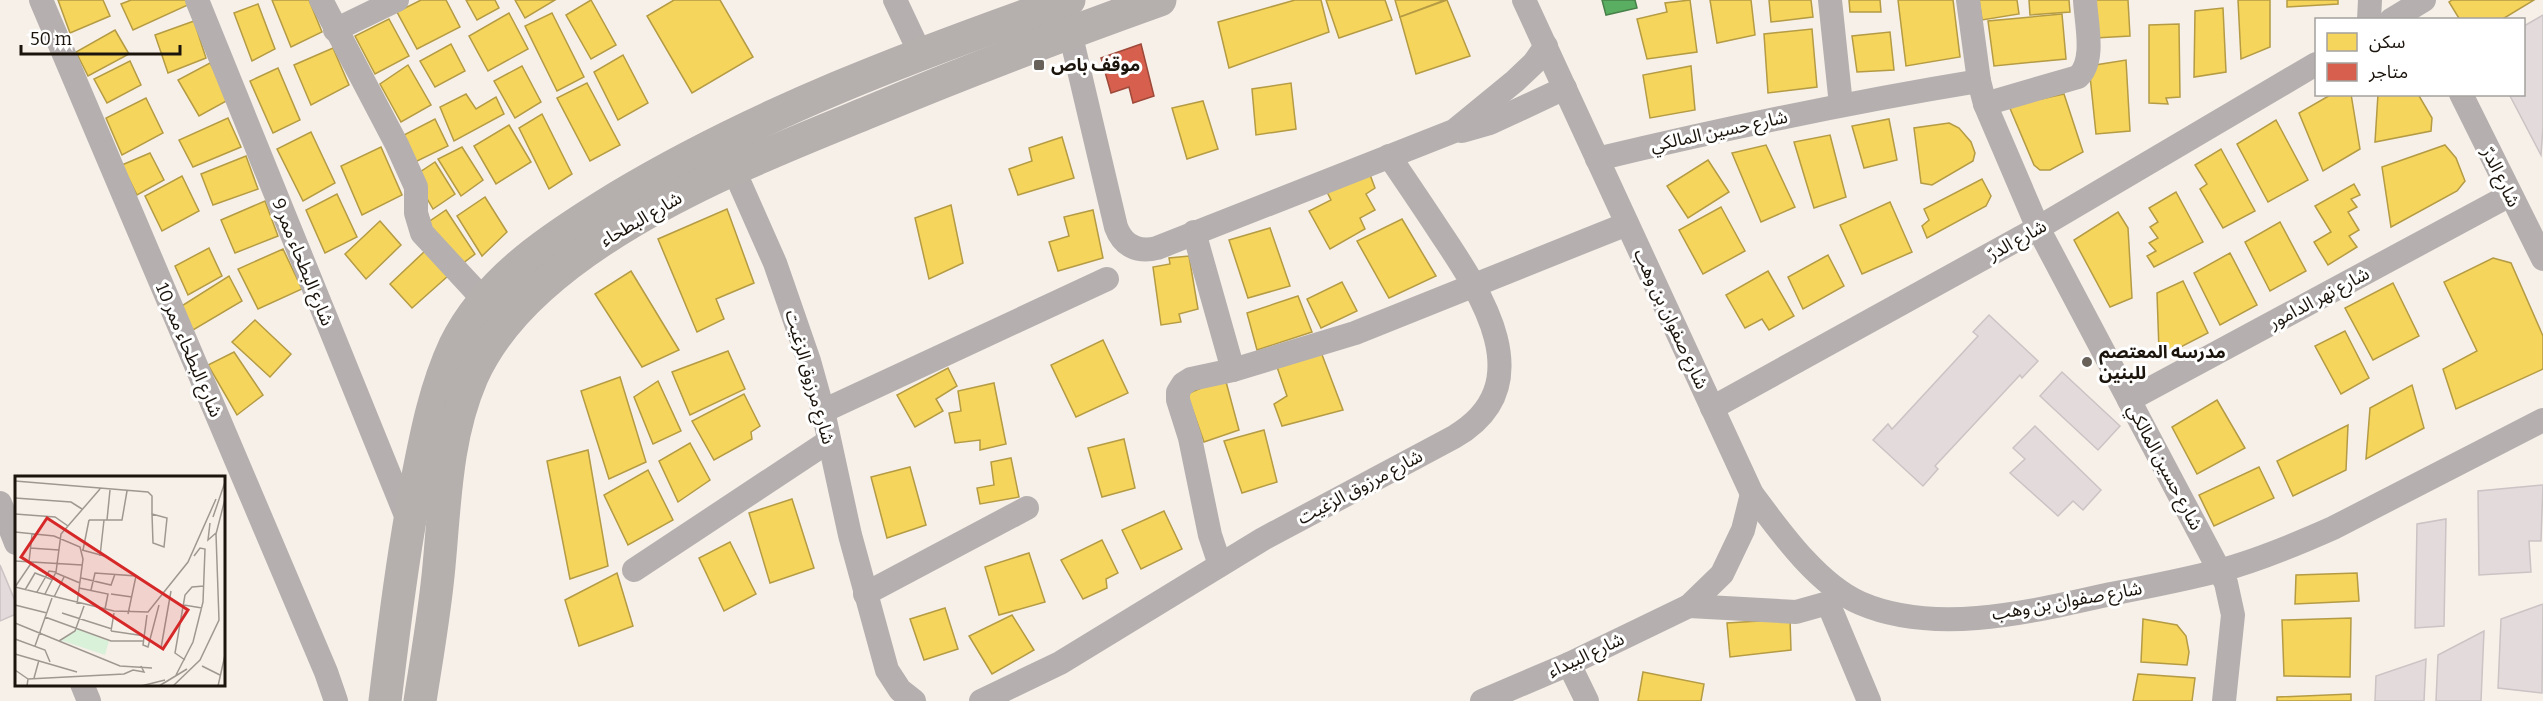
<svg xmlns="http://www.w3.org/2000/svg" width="2543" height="701" viewBox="0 0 2543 701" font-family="Bitter,'Noto Sans Arabic',serif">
<rect width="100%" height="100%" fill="#f7f0e9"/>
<g fill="#f6d55c" stroke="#b49b44" stroke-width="1.5">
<path d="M58 0H103L110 16 70 33Z"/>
<path d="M131 0H188L190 4 133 30 121 4Z"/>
<path d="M272 0H309L322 32 291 47Z"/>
<path d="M421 0H446L460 27 417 49 397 12Z"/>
<path d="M466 0H495L499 8 477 20Z"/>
<path d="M515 0H555L525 18Z"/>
<path d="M591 0 616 45 591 59 566 15Z"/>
<path d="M674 0H720L753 57 692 93 647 16Z"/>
<path d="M1295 0H1321L1329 32 1229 68 1218 22Z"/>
<path d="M1326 0H1385L1392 20 1339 38Z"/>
<path d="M1395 0H1445L1400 17Z"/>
<path d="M1447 0 1470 56 1416 74 1400 17Z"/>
<path d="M1690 0 1697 52 1647 59 1637 19 1667 12 1665 3Z"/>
<path d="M1710 0H1751L1755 35 1717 43Z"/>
<path d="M1769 0H1811L1813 17 1771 22Z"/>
<path d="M1849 0H1880L1881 12H1850Z"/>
<path d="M1898 0H1953L1960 57 1906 66Z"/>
<path d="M1979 0H2017L2019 14 1982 20Z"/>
<path d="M2029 0H2069L2070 12 2030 15Z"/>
<path d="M2092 0H2128L2130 36 2095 38Z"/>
<path d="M2238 0H2270V47L2241 59Z"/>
<path d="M2287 0H2338V4L2287 7Z"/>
<path d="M2452 0H2534L2501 20H2460L2449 2Z"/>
<path d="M258 4 275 49 252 61 234 13Z"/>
<path d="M2223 8 2226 72 2194 77 2195 11Z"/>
<path d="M509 13 528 49 488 71 469 36Z"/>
<path d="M552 13 584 77 557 91 525 26Z"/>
<path d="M2062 14 2066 59 1994 66 1988 21Z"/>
<path d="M389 19 409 56 375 74 355 36Z"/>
<path d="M194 21 206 58 168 73 155 35Z"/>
<path d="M2179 24 2180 97 2166 98 2168 104 2149 103V25Z"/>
<path d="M1812 29 1817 87 1768 93 1764 34Z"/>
<path d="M115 30 129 54 88 76 76 52Z"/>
<path d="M1890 32 1894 70 1857 72 1852 36Z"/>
<path d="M451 44 465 71 435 87 420 61Z"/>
<path d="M333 48 349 85 311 105 294 65Z"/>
<path d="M623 55 648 103 618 120 594 72Z"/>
<path d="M2126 60 2130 131 2096 134 2089 66Z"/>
<path d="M130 61 141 85 107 103 94 79Z"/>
<path d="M210 63 230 99 199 116 178 80Z"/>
<path d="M408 65 431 105 401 122 380 84Z"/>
<path d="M522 66 541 102 515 118 494 81Z"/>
<path d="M1691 66 1695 110 1650 118 1643 75Z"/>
<path d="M278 68 300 120 273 133 250 81Z"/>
<path d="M587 83 620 145 590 161 557 98Z"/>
<path d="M1291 83 1296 129 1256 135 1252 89Z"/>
<path d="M466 94 476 109 496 97 504 114 454 141 440 107Z"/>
<path d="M2064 94 2083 152 2050 170H2040L2034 165 2009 106Z"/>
<path d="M2332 94H2351L2360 149 2323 171 2299 113Z"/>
<path d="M2378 94H2418L2432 118 2431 131 2375 142Z"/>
<path d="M146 98 163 133 122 155 106 118Z"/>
<path d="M1203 101 1218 149 1187 159 1172 108Z"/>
<path d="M542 114 572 174 549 189 519 128Z"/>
<path d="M228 118 241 147 193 167 179 140Z"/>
<path d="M435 119 448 146 413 163 400 137Z"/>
<path d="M1889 119 1897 160 1864 168 1852 126Z"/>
<path d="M2276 120 2308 180 2268 202 2237 144Z"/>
<path d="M1949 123 1959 128 1971 142 1975 153 1973 161 1932 185 1921 183 1914 128Z"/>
<path d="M509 125 531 162 496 184 474 146Z"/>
<path d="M311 132 335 183 303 201 277 149Z"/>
<path d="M1830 135 1846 197 1814 208 1794 142Z"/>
<path d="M1062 137 1074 178 1018 195 1009 169 1032 161 1029 148Z"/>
<path d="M1766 145 1795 207 1761 222 1732 153Z"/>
<path d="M2445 145 2456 158 2465 181 2457 191 2391 227 2382 167Z"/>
<path d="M381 147 402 195 362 215 341 166Z"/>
<path d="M462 147 483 180 461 196 438 159Z"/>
<path d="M2221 149 2255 211 2223 228 2200 189 2207 184 2195 165Z"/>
<path d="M150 153 164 180 137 195 122 165Z"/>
<path d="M246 156 258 189 213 205 201 174Z"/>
<path d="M1708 160 1729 192 1688 218 1667 186Z"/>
<path d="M435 162 455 194 433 209 414 176Z"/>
<path d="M1369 172 1375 188 1366 194 1375 210 1360 218 1365 229 1330 249 1309 211 1331 200 1327 192Z"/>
<path d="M182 176 199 211 162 231 145 196Z"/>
<path d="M1982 179 1991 196 1986 206 1927 238 1922 226 1929 220 1924 209Z"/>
<path d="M2354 184 2360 195 2351 199 2357 207 2348 212 2359 230 2349 236 2357 247 2328 265 2314 242 2331 232 2315 206Z"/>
<path d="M2176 192 2203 242 2154 267 2147 256 2156 251 2149 243 2158 238 2150 227 2158 222 2149 208Z"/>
<path d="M337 194 357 237 325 253 306 210Z"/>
<path d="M485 197 507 232 482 256 457 216Z"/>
<path d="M265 201 278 236 235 253 221 220Z"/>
<path d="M1890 202 1912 252 1862 274 1840 225Z"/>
<path d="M951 205 963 263 929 279 915 218Z"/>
<path d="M1721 207 1745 251 1703 274 1679 230Z"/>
<path d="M727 209 754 283 716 299 724 319 697 332 658 239Z"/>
<path d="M446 210 475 254 458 267 427 223Z"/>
<path d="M1093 210 1103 258 1058 271 1049 242 1069 236 1064 217Z"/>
<path d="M2118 212 2128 228 2132 298 2110 307 2074 240Z"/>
<path d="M1402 219 1436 276 1389 298 1357 241Z"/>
<path d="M380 221 401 245 366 279 345 254Z"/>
<path d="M2280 222 2306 271 2270 291 2245 242Z"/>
<path d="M1270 228 1290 286 1248 298 1229 240Z"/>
<path d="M209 248 222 276 188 295 175 266Z"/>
<path d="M283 249 302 289 258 309 238 269Z"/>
<path d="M425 251 448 276 412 308 390 284Z"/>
<path d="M2230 253 2257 305 2220 325 2194 273Z"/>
<path d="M1828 255 1844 286 1803 309 1788 277Z"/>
<path d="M1189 256 1198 309 1179 314 1181 322 1161 325 1153 267 1170 264 1169 258Z"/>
<path d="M2493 258 2511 263 2543 336V369L2456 409 2443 369 2477 351 2444 282Z"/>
<path d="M631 271 679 350 642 367 595 294Z"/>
<path d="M1768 271 1794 316 1769 330 1762 319 1745 328 1726 295Z"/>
<path d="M229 276 242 301 193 330 180 307Z"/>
<path d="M2183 281 2208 333 2169 353 2159 351 2157 293Z"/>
<path d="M1342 282 1357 311 1321 328 1307 299Z"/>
<path d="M2393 283 2419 336 2373 360 2345 308Z"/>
<path d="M1298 296 1312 332 1257 350 1247 313Z"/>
<path d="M255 320 291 354 270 377 232 342Z"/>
<path d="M2345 331 2369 378 2341 394 2315 346Z"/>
<path d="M1103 340 1128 393 1076 417 1051 365Z"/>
<path d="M728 351 745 389 690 415 672 372Z"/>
<path d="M234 352 263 395 237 415 208 365Z"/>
<path d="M1321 352 1343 410 1282 426 1274 404 1287 396 1277 367Z"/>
<path d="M948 368 957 386 936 399 943 411 915 427 897 395Z"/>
<path d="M620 377 646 462 609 479 581 391Z"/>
<path d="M1225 378 1239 430 1204 442 1187 394Z"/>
<path d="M658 381 681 431 653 444 634 397Z"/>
<path d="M994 383 1006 444 980 450V440L955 443 949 413 961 411 958 391Z"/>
<path d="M2412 385 2424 428 2366 459 2370 408Z"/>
<path d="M744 394 760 426 751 432 752 439 714 460 692 421Z"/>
<path d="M2217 400 2245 448 2197 474 2172 427Z"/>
<path d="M2348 425 2346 470 2293 496 2277 461Z"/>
<path d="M1264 430 1277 482 1242 493 1224 441Z"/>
<path d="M1124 439 1135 488 1102 497 1088 448Z"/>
<path d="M690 443 710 480 678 502 659 461Z"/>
<path d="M588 450 608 566 570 579 547 461Z"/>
<path d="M1011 458 1019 497 980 504 977 488 994 485 991 462Z"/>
<path d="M910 467 926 525 887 538 871 477Z"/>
<path d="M2259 467 2274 498 2214 526 2199 495Z"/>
<path d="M648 470 673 520 628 545 604 495Z"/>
<path d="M792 499 814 568 770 583 749 513Z"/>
<path d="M1164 511 1182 549 1141 569 1122 530Z"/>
<path d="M1102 540 1118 573 1106 579 1107 588 1083 599 1061 560Z"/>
<path d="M730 542 756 594 724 611 699 558Z"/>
<path d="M1029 553 1045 602 999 615 985 567Z"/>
<path d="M617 573 633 626 579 646 565 600Z"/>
<path d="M2357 573 2359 601 2295 604 2296 575Z"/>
<path d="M945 608 958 649 924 660 910 619Z"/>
<path d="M1012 615 1034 650 992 674 969 636Z"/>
<path d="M2351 618 2350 677 2284 676 2282 620Z"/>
<path d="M1790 619 1791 650 1730 657 1727 623Z"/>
<path d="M2143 619 2177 625 2186 636 2189 652 2187 665 2141 662Z"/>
<path d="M1643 672 1704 684 1701 701H1638Z"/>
<path d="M2138 674 2195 678 2192 701H2133Z"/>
<path d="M2351 694V701H2277V697Z"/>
</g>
<path fill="#d6604d" stroke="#9e493a" stroke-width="1.5" d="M1141 44 1154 96 1133 103 1129 87 1111 93 1101 58Z"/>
<path fill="#5aae61" stroke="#478048" stroke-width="1.5" d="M1602 0H1635L1637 8 1606 15Z"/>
<g fill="#e2dadb" stroke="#cbc3c4" stroke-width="1.5">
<path d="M2543 15V127L2541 155 2509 94H2524V26Z"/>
<path d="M1989 315 2038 361 2022 378 2020 375 1935 466 1938 469 1923 486 1873 440 1888 424 1892 429 1978 336 1973 332Z"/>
<path d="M2062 372 2120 426 2098 450 2040 396Z"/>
<path d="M2035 426 2101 490 2083 510 2073 501 2058 516 2010 473 2025 459 2013 448Z"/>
<path d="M2543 485 2541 541H2529L2531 572 2479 575 2478 491Z"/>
<path d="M2446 519 2444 626 2415 628 2417 524Z"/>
<path d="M0 565 16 603V614L0 621Z"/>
<path d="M2543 604 2542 693 2498 688 2501 619Z"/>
<path d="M2484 631 2481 701H2436L2438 655Z"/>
<path d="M2426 659 2424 701H2375L2376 676Z"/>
</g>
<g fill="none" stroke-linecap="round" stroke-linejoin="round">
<g stroke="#b5b0af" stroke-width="24">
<path d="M41 0 326 672 336 701"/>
<path d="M197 0 409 523"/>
<path d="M321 0 397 145 416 187V213L422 233 484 300"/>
<path d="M895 0 920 53"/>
<path d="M1524 0 1752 494C1779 530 1817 584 1860 603 1936 636 2034 611 2111 594 2147 587 2183 580 2218 571 2257 561 2297 544 2333 528L2543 420"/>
<path d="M1830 0 1841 105"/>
<path d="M1968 0 1979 81 1985 104 2038 228 2226 583 2233 615 2224 701"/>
<path d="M2369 20 2370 0"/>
<path d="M2391 20 2424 0"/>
<path d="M335 30 397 0"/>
<path d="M1070 32 1116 227C1123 246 1138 253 1157 248L1454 131 1515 81 1534 63 1546 46"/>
<path d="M2461 94 2543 259"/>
<path d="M1985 104 2078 77C2096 61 2086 23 2085 0"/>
<path d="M1462 131 1490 123 1565 88"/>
<path d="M1597 159C1723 129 1850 102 1979 81"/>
<path d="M733 168 775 263 809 361 823 411 850 535 887 670 900 690 914 701"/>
<path d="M1194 232 1233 370"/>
<path d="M2129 400 2510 195"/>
<path d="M1712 408 2038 228 2316 64"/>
<path d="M823 411 1107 279"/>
<path d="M0 503 16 543"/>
<path d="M1220 565 1210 535 1190 438 1178 400V392L1183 384 1191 379 1233 370 1355 333 1627 224"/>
<path d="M634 570 829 441"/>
<path d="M865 594 1027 508"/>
<path d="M1828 603 1869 701"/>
<path d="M1689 606 1796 612 1828 603 1841 593"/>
<path d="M1569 664 1587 701"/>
<path d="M82 684 89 701"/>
<path d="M981 701 1060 663 1263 539 1454 437C1543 385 1481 293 1440 232 1423 206 1406 181 1389 156"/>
<path d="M1482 701 1569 664 1689 606 1722 574 1743 530 1752 494"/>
</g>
<g stroke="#b5afad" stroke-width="33">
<path d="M385 701C394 627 403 554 417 481 426 435 435 388 455 345 488 278 556 235 618 197 760 112 913 55 1069 0"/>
<path d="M420 701C427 656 435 611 439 566 445 502 446 437 472 377 531 244 742 164 869 112 965 72 1062 35 1160 0"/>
</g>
</g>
<g fill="#686159" stroke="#fff" stroke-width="2">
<rect x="1033" y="59" width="12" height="12" rx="3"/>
<circle cx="2087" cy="362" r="6"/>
</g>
<g text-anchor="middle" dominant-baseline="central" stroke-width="6" stroke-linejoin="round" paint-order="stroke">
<g font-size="18" font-weight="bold" fill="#1b140c" stroke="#fff" text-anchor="start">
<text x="1051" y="65">موقف باص</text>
<text x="2099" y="352">مدرسه المعتصم<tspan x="2099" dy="21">للبنين</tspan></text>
</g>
<g font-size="18" fill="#1b140c" stroke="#fff">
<text transform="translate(1719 131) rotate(-12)">شارع حسين المالكي</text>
<text transform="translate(2501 177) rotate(64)">شارع الدرّ</text>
<text transform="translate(641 219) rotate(-30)">شارع البطحاء</text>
<text transform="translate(2017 240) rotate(-29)">شارع الدرّ</text>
<text transform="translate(303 262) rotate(68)">شارع البطحاء ممر 9</text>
<text transform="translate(2319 298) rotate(-28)">شارع نهر الدامور</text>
<text transform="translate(1671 319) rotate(65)">شارع صفوان بن وهب</text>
<text transform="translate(189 350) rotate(67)">شارع البطحاء ممر 10</text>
<text transform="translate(810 377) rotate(74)">شارع مرزوق الزغيت</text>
<text transform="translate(2165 467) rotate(62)">شارع حسين المالكي</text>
<text transform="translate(1360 487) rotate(-28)">شارع مرزوق الزغيت</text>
<text transform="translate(2067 601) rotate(-10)">شارع صفوان بن وهب</text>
<text transform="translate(1586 655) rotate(-25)">شارع البيداء</text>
</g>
</g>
<g transform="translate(15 476)">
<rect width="210" height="210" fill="#f7f0e9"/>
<path d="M62 153 94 165 90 179 45 164Z" fill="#daf1d9"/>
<path fill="none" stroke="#9f9891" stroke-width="1.5" d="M0 5 133 16 137 20V38M0 22 56 26 67 33M0 38 40 41 53 50M137 38 152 42 149 71 138 67ZM198 41 210 6M74 44H107L112 15M92 44 95 14M195 47 193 64 201 57M0 56 39 60 65 71 68 83 62 128M15 72 44 74M67 74 93 81M68 74 74 44M85 80 89 44M0 85 67 89M14 86 17 58M41 97 65 107M66 102 96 109 100 98M0 111 99 135 133 136 173 86 201 23M0 111 17 86M64 112 93 118 90 133M10 114 20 97 38 104M76 114 80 97 121 100 113 138M22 116 34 95 41 96M30 118 41 96 46 58 85 13M96 118 117 121M39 121 49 101M0 129 32 137M169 129 187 132M47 137 97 153M132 139 128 169 133 171 144 129M30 141 96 165H128M0 147 105 190 137 192M96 155 130 160M96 155 99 137M0 163 30 174 35 186M44 165 60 155 69 130M20 170 37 122M146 172 156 115M0 178 62 196M170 184 160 177 170 119 177 111 189 110M187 190 205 199M0 194 13 203 12 210M161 199 178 166 188 126 190 73 185 72 179 80M19 202 24 184M13 203 109 198 118 194 129 196 126 190M126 210 150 204M144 210 172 193M158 210 185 184 204 144 201 58 210 23M203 210 210 179"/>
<path fill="#d62828" fill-opacity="0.15" stroke="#d62828" stroke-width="3" d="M32 42 173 134 148 173 6 81Z"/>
<rect width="210" height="210" fill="none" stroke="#1b140c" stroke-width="3"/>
</g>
<rect x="2315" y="18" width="210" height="78" fill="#ffffff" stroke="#a4a19e" stroke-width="1.5"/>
<rect x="2327" y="33" width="30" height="18" fill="#f6d55c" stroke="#a4a19e" stroke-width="1.5"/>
<text x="2369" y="48" font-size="18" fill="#1b140c">سكن</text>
<rect x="2327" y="63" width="30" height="18" fill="#d6604d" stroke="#a4a19e" stroke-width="1.5"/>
<text x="2369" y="78" font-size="18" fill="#1b140c">متاجر</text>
<path d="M21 45v9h159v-9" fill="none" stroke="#1b140c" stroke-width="3"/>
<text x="30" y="45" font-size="18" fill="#1b140c" stroke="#ffffff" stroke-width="4.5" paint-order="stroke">50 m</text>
</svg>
